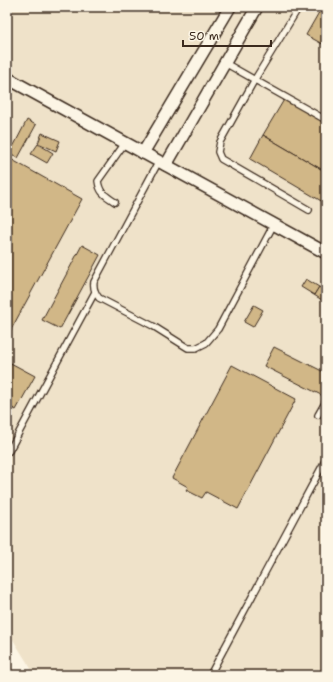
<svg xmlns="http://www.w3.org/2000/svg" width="333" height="682" viewBox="0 0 333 682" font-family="'Shantell Sans',sans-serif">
<rect width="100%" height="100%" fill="#fcf5e5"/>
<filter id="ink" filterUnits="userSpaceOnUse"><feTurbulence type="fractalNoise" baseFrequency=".025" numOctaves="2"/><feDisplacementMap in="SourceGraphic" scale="8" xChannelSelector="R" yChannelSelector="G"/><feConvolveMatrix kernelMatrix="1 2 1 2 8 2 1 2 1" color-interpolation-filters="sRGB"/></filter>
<g filter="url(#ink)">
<path fill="#efe2c9" d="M7 7H326V675H35L7 630V449L12 442 7 435Z"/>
<g fill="#d1b787" stroke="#3b2a1e">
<path d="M322 7H326V46L306 35Z"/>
<path d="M285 98 326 122V172L263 135Z"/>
<path d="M27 120 36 125 18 158 10 153Z"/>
<path d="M42 133 60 141 56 151 38 143Z"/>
<path d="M263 135 326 172V197L323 202 250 159Z"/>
<path d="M38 144 53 153 47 163 31 154Z"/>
<path d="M7 157 82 199 7 337Z"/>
<path d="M82 245 100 255 60 329 42 320Z"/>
<path d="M306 279 319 287 314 295 301 287Z"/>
<path d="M319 287 326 291 322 300 314 295Z"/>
<path d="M254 305 263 310 253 327 244 322Z"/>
<path d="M274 347 326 373V391L323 396 264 366Z"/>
<path d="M7 361 35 376 16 410 7 405Z"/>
<path d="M232 365 296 399 238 509 206 492 202 498 186 490 188 487 172 478Z"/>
<path d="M219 670 228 675H216Z"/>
</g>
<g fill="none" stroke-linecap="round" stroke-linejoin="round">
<g stroke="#3b2a1e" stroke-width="8">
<g id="lane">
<path d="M299 7 255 79 220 142 218 152 221 159 309 210"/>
<path d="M225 63 326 120"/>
<path d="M159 161 94 282C93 288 95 293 99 298L153 326 188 348H196L206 343 218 329 274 224"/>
<path d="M115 202C105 195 100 194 98 181L125 143"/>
<path d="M318 415 326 401"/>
<path d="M9 451 95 292"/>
<path d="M210 675 326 459"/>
</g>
</g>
<g stroke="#3b2a1e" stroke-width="14">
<g id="street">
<path d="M7 78 326 253"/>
<path d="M143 153 230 7"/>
<path d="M166 165 257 7"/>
</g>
</g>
<use href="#lane" stroke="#fcf5e5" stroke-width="5.5"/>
<use href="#street" stroke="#fcf5e5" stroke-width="11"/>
</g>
</g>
<rect width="333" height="682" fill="none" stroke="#fcf5e5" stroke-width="24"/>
<rect x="12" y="12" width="309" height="658" fill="none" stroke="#3b2a1e" stroke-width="1.5" filter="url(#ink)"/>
<path d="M183 40v6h88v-6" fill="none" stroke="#3b2a1e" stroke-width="2"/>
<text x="189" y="40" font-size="12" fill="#3b2a1e" stroke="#fcf5e5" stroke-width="3" paint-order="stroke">50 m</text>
</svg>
